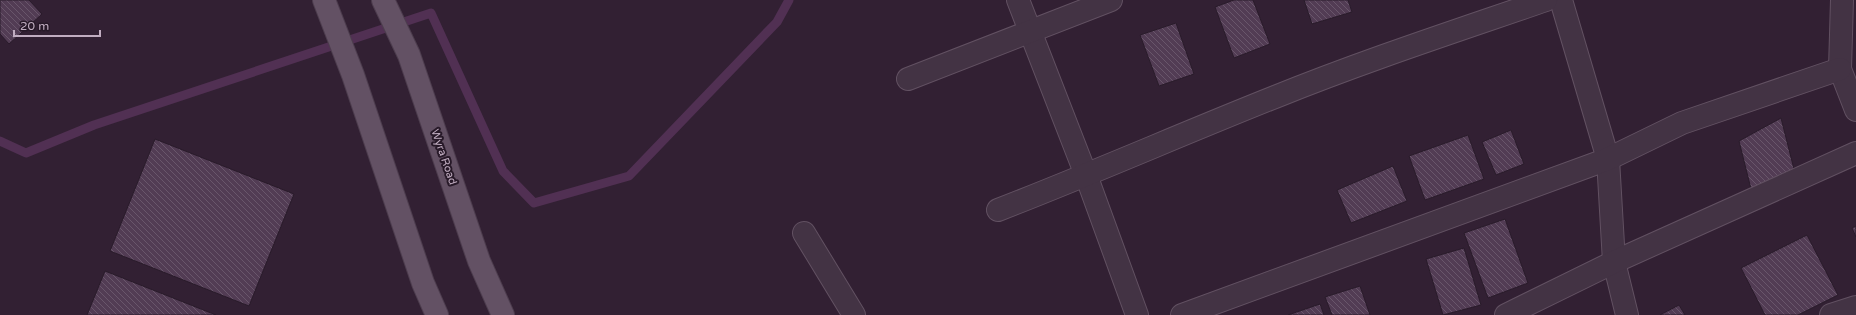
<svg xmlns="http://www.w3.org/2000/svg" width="1856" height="315" viewBox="0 0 1856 315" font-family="'Varela Round',sans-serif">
<defs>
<pattern id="building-back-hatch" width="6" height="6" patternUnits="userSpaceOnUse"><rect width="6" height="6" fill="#523c54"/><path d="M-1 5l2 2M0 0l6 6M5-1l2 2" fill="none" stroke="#69566b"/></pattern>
</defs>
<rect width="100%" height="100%" fill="#322033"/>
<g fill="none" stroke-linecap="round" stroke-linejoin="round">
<path stroke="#513053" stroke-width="9" d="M0 141 26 153 94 125 431 13 503 171 534 203 629 176 777 22 789 0"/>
</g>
<g fill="url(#building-back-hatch)" stroke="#291b2a">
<path d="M0 0H29L42 14 9 44 0 34Z"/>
<path d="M1234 0H1253L1270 44 1234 58 1215 7Z"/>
<path d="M1304 0H1348L1352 12 1312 24Z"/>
<path d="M1176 23 1194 74 1159 86 1140 35Z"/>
<path d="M1781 118 1796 177 1751 189 1739 141Z"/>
<path d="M1511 130 1524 164 1496 175 1482 142Z"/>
<path d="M1468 135 1484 179 1425 200 1409 156Z"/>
<path d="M155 139 294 194 249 306 110 251Z"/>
<path d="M1393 166 1407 201 1351 223 1337 190Z"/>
<path d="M1505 219 1528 283 1488 298 1464 233Z"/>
<path d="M1856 226V237L1852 228Z"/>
<path d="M1807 235 1838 295 1798 315H1765L1741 268Z"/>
<path d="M1464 248 1481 305 1443 315 1426 259Z"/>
<path d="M105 271 216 315H87Z"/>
<path d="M1360 286 1370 315H1332L1325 297Z"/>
<path d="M1320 304 1324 315H1288Z"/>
<path d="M1679 305 1685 315H1660Z"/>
</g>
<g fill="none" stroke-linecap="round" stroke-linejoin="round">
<g stroke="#625162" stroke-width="24">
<g id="street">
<path d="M1018 0 1086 175 1137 315"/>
<path d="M1561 0 1608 159 1614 262 1627 315"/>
<path d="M1842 0 1840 69 1856 110"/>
<path d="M908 79 1111 0"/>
<path d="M998 210C1091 174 1182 134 1275 97 1364 61 1456 31 1546 0"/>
<path d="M804 233 854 315"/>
<path d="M1182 315 1608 159 1682 123 1840 69"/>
<path d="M1506 315 1614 262 1856 153"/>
<path d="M1831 315 1856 307"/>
</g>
</g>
<g stroke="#4d3d4e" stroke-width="24">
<g id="primary">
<path d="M324 0 353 75 423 283 437 315"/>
<path d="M383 0 409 55 479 261 503 315"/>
</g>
</g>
<use href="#street" stroke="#433344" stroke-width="22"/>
<use href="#primary" stroke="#635164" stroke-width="22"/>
</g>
<g text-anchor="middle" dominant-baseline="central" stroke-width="4" stroke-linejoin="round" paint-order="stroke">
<g font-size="11" fill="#c1adc1" stroke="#271928">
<text transform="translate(444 157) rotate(71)">Wyra Road</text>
</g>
</g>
<path d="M14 30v6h86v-6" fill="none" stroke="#c1adc1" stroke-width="2"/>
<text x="20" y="30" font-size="12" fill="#c1adc1" stroke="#271928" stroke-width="3" paint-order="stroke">20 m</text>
</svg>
